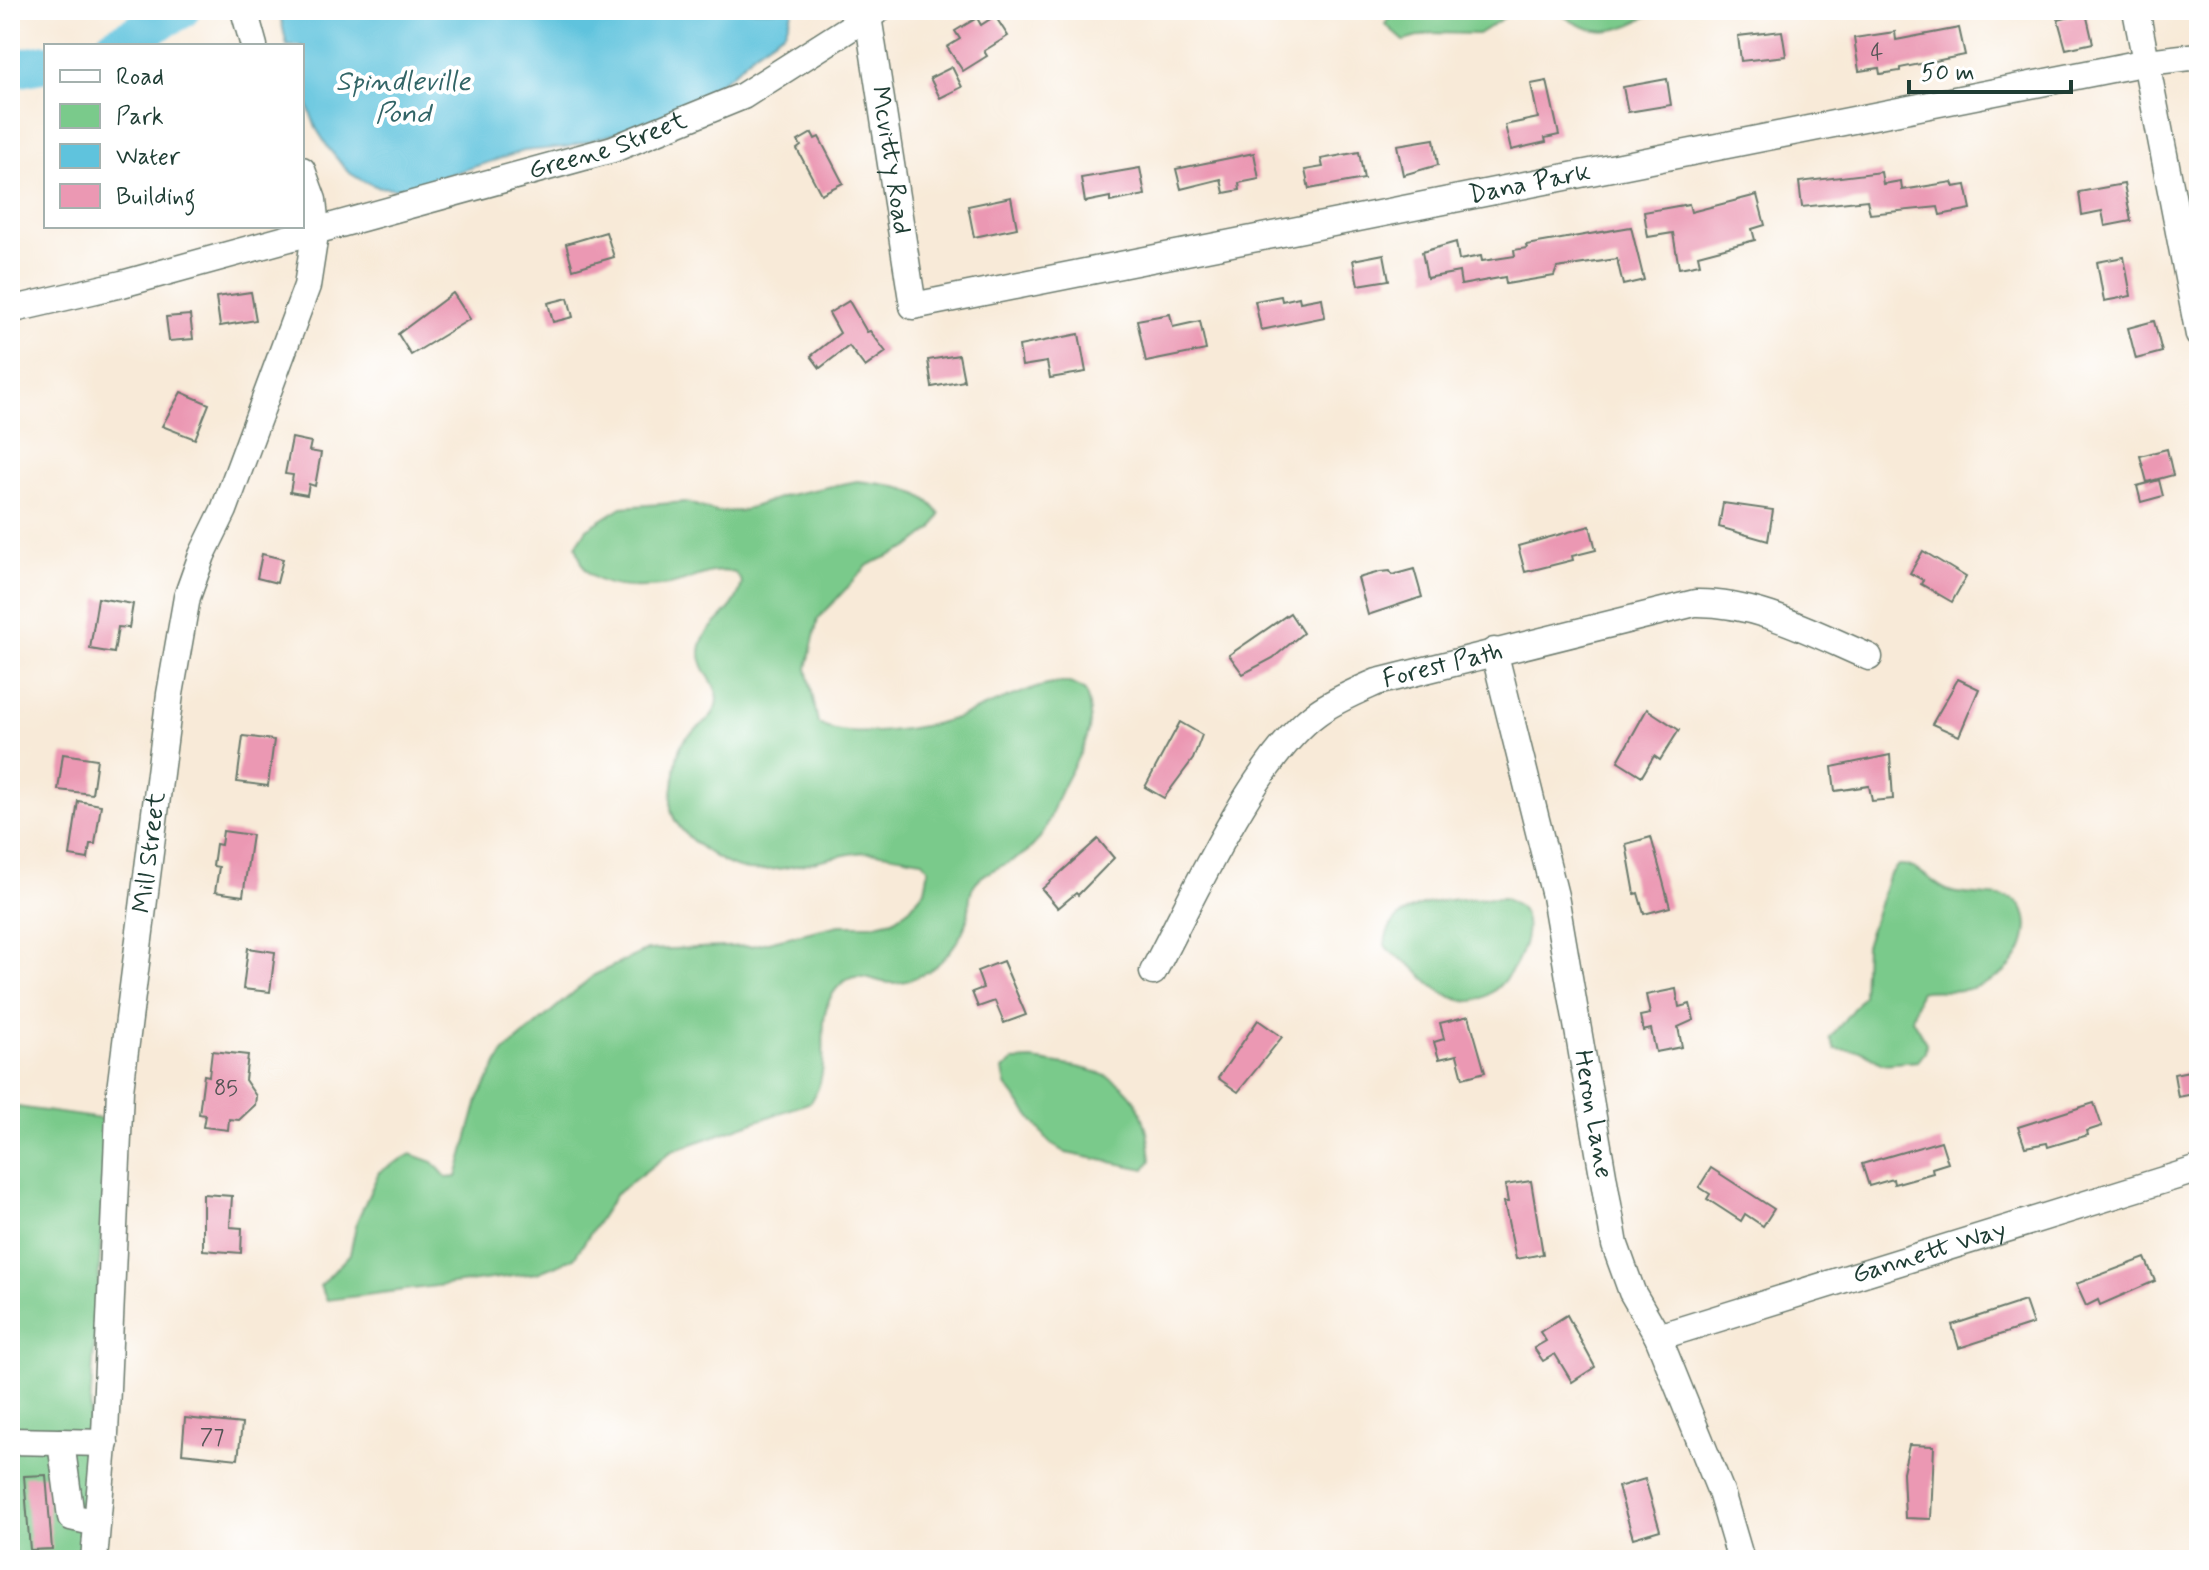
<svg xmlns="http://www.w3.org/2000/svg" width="2209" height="1570" viewBox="0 0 2209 1570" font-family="Mynerve,sans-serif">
<rect width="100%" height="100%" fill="#fff"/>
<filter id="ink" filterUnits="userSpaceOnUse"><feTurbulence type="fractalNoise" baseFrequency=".0125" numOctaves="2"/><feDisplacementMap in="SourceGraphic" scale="16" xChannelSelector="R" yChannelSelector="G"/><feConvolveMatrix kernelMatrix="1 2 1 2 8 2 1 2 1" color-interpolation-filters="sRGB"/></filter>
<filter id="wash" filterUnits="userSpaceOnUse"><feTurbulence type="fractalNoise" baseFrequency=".006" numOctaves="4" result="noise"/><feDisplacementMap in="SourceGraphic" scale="32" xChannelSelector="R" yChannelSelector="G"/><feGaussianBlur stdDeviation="1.8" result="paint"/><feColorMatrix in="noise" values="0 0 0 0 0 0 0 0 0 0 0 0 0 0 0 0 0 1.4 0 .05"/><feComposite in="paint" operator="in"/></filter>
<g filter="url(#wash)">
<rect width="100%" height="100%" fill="#f8ead8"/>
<g fill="#7aca8b" stroke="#4c8460" stroke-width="2">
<path d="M1393 10H1516L1478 34 1432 33 1404 41 1385 24Z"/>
<path d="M1556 10H1657C1620 35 1592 40 1556 10Z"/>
<path d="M857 481C887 484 923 487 940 515L932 529 908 548 868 565 818 619 807 668 818 723C845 742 924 728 956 718 982 709 1043 680 1068 683 1073 683 1081 689 1085 691 1102 737 1073 758 1058 797 1049 818 1047 833 1030 849 1015 864 985 868 974 885 967 897 971 908 967 920 963 936 946 959 932 969 922 975 905 983 892 983 874 983 858 968 841 984 807 1015 838 1061 811 1102L672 1151 616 1194 574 1258 537 1273 327 1300 320 1286 350 1254 357 1221 379 1172 411 1154 433 1162 447 1178 457 1177 479 1097 504 1052 594 975 647 950 751 946 839 925H872L893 920 910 908 925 890 929 869 922 860C902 857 876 850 856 853 819 858 786 873 748 870 724 868 675 834 671 809 670 798 674 783 675 772 676 763 677 752 682 743 691 730 709 724 716 708 725 688 699 673 700 652 702 622 735 619 742 582L735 573C711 566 692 581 669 585 645 588 601 591 586 570 581 564 579 553 576 546L587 529 622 507 686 502 716 512 741 511 784 496Z"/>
<path d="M1898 865C1922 864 1932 887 1952 892 1967 896 2005 895 2014 900 2023 904 2027 917 2027 926 2025 962 1997 985 1962 990 1948 992 1933 989 1919 992L1912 1019 1926 1043 1925 1052 1918 1061 1882 1064 1862 1051 1835 1049 1830 1038 1863 996 1865 946 1888 877Z"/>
<path d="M1504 898C1508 901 1516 904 1520 908 1543 935 1500 1005 1466 1001 1444 998 1428 982 1414 968 1405 959 1391 956 1385 945 1388 894 1467 899 1504 898Z"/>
<path d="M1032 1060C1105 1070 1144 1074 1151 1160L1145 1169 1066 1153 1051 1144 1006 1085 1003 1070 1013 1061Z"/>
<path d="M10 1106 109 1120 80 1560H10Z"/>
</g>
<path fill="#5fc3dd" stroke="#3f8088" stroke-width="2" d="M279 10H793L785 31 755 52 732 74 664 120 567 147 524 151 404 189 378 187 363 181 348 172 329 149 316 128 302 90V46H287Z"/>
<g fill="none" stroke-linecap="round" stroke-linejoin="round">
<g stroke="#5fc3dd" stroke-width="38">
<path d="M114 46 181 10"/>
<path d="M10 70 46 63"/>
</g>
</g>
<g id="blocks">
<g fill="#eb98b3">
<path d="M2086 13 2093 43 2066 49 2058 20Z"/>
<path d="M995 16 1008 36 984 51 987 56 963 71 947 47 960 39 955 31 977 18 981 25Z"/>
<path d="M1959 28 1965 55 1900 68V71L1880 74 1879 68 1859 71 1854 38 1895 32 1896 40Z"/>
<path d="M1782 31 1786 56 1741 61 1738 36Z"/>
<path d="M952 67 962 87 940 98 930 78Z"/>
<path d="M1667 79 1671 105 1628 112 1623 87Z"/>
<path d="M1547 81 1559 135 1545 138 1546 142 1511 150 1505 125 1538 118 1531 84Z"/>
<path d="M812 133 815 139 819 137 843 183 821 194 797 149 801 146 798 141Z"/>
<path d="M1434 139 1438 165 1403 175 1397 145Z"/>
<path d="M1359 152 1364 179 1309 189 1305 170 1323 167 1321 159Z"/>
<path d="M1254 153 1259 179 1239 183 1240 190 1224 193 1221 179 1181 189 1176 169Z"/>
<path d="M1140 168 1145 195 1110 202V197L1085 202 1081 178Z"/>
<path d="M1881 172 1883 184 1901 181 1902 190 1952 182 1954 187 1966 185 1971 209 1940 215 1938 207 1870 214 1867 200 1802 207 1799 182Z"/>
<path d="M2124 184 2131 221 2105 226 2102 211 2082 215 2079 192Z"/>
<path d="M1757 195 1765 225 1752 229 1755 240 1698 255 1700 264 1679 268 1673 233 1648 237 1644 212 1689 204 1691 212Z"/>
<path d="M1011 197 1017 228 974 237 968 206Z"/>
<path d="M1631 227 1644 280 1623 285 1617 259 1557 268 1554 276 1506 284 1505 277 1461 285 1459 272 1427 278 1422 252 1456 242 1459 260 1481 256 1482 261 1515 256 1514 250 1527 248 1526 245Z"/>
<path d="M606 232 614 257 573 269 566 244Z"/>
<path d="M1384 254 1389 280 1358 285 1353 260Z"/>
<path d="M2124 257 2131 296 2104 301 2097 262Z"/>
<path d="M251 292 256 320 220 326 216 297Z"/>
<path d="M453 293 470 319 411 355 398 334Z"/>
<path d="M1281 296 1282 301 1299 297 1300 302 1322 298 1325 317 1261 330 1255 301Z"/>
<path d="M568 298 573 317 553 322 548 303Z"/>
<path d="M849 301 867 332 870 331 886 352 865 367 849 346 820 368 811 356 840 333 829 313Z"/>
<path d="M1170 314 1173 327 1200 321 1206 350 1146 362 1137 320Z"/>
<path d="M190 315 193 339 169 341 166 317Z"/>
<path d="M2154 321 2162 352 2136 359 2128 328Z"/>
<path d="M1079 334 1086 372 1050 378 1047 362 1022 366 1019 346Z"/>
<path d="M959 355 964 381 932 387 928 360Z"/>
<path d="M181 392 209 404 195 439 162 426Z"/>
<path d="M292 438 311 442 309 451 321 453 315 486 309 484 307 495 290 492 293 475 285 474Z"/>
<path d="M2167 449 2173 475 2147 482 2140 456Z"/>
<path d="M2159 480 2163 496 2141 502 2137 486Z"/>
<path d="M1723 503 1773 510 1768 541 1719 527Z"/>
<path d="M1590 526 1596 550 1572 556 1573 560 1525 572 1518 546Z"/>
<path d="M1923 551 1966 577 1952 602 1921 584 1923 580 1910 573Z"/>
<path d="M262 554 283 559 277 583 257 578Z"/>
<path d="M1414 569 1422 597 1368 615 1358 578 1380 572 1390 571 1392 575Z"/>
<path d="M98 598 133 604 129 628 118 627 114 653 90 649Z"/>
<path d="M1290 613 1303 633 1273 658 1243 674 1229 655Z"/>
<path d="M1958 679 1979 689 1959 736 1932 724Z"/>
<path d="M1647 709 1679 730 1660 760 1654 756 1642 776 1618 761Z"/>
<path d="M1180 722 1202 735 1193 759 1164 798 1145 787Z"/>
<path d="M243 736 274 740 268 786 237 782Z"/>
<path d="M63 754 97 759 92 794 58 790Z"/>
<path d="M1890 755 1893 799 1872 801 1869 786 1835 791 1832 767Z"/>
<path d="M78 801 101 805 95 844H90L88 859 70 856Z"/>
<path d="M223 831 252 835 243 896 215 892 219 867 213 866 216 844 221 845Z"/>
<path d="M1651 837 1670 907 1644 914 1638 893 1635 894 1626 844Z"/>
<path d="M1098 839 1114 858 1078 895 1076 893 1058 908 1042 889Z"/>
<path d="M248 948 275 952 270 992 243 989Z"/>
<path d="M1003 961 1026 1015 1004 1023 995 1001 978 1007 972 992 983 988 977 971Z"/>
<path d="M1676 989 1679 1007 1690 1004 1694 1020 1678 1027 1682 1047 1656 1052 1651 1029 1643 1031 1640 1016 1650 1014 1646 995Z"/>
<path d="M1469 1016 1485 1072 1463 1078 1457 1055 1439 1059 1434 1042 1444 1039 1440 1023Z"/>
<path d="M1258 1020 1282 1037 1238 1092 1218 1078Z"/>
<path d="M212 1051 248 1055 245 1080 256 1096 255 1105 239 1120 229 1119 228 1130 203 1127 205 1115 199 1114 204 1075 209 1076Z"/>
<path d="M2199 1069V1093L2178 1097 2174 1074Z"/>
<path d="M2094 1103 2102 1126 2087 1131 2088 1135 2048 1147 2047 1143 2025 1147 2018 1127Z"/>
<path d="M1941 1141 1948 1163 1932 1168 1933 1173 1894 1184 1893 1179 1869 1186 1862 1164Z"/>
<path d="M1711 1168 1774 1209 1763 1226 1745 1214 1741 1221 1707 1199 1710 1194 1699 1187Z"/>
<path d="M1531 1181 1543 1254 1516 1259 1504 1202H1508L1505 1185Z"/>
<path d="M203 1194 232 1196 230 1227 242 1228 241 1253 203 1250Z"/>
<path d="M2145 1258 2155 1281 2100 1305 2098 1300 2086 1306 2076 1284Z"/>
<path d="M2025 1301 2033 1324 1959 1348 1952 1325Z"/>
<path d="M1567 1315 1595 1367 1572 1382 1555 1354 1543 1361 1534 1348 1546 1341 1540 1332Z"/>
<path d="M185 1418 242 1424 238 1459 182 1453Z"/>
<path d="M1909 1445 1934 1446 1931 1519 1905 1518 1903 1472Z"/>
<path d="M46 1475 52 1549 30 1550 24 1476Z"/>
<path d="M1645 1479 1660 1530 1633 1538 1618 1487Z"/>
</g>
</g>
</g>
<g filter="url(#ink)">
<use href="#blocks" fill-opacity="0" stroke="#6b7a6d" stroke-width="2"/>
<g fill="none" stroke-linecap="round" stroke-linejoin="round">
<g stroke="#6b7a6d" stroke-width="29">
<g id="minor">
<path d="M244 10 254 46"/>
<path d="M2136 10 2199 335"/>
<path id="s1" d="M868 16 913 306 2147 62 2199 56"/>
<path id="s2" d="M10 310 122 284 613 149 743 96 878 10"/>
<path id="s3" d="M1494 651 1555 896 1615 1245 1632 1292 1658 1337 1721 1492 1741 1560"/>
<path id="s4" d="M1153 972C1191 901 1254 759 1317 713 1335 700 1357 691 1377 682L1695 603C1757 602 1813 633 1869 657"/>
<path id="s5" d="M1658 1337 2199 1169"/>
<path d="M10 1441 105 1443"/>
<path d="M61 1442 71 1517 97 1523"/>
<path id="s6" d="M94 1560 105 1434 120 1090 170 694 187 597 202 555 224 510 307 286 316 228 313 200 302 170"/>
</g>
</g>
<use href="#minor" stroke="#fff" stroke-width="26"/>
</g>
</g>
<g text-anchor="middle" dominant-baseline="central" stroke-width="8" stroke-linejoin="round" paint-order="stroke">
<g font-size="22" fill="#525454">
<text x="1877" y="53">4</text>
<text x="226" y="1089">85</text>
<text x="212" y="1438">77</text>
</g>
<g font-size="26" fill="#1f3d34" stroke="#fff">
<text stroke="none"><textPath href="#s2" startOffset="620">Greene Street</textPath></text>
<text stroke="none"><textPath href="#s1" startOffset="146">Mcvitty Road</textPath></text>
<text stroke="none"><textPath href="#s1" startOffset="922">Dana Park</textPath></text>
<text stroke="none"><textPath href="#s4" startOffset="444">Forest Path</textPath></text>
<text stroke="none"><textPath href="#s6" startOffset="710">Mill Street</textPath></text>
<text stroke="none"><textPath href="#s3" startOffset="474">Heron Lane</textPath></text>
<text stroke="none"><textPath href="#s5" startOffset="284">Gannett Way</textPath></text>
</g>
<g font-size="28" font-style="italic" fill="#326567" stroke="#fff">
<text x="403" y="82">Spindleville<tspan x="403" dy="32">Pond</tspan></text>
</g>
</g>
<rect width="2209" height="1570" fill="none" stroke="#fff" stroke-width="40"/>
<rect x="44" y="44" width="260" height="184" fill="#ffffff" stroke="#a5b1ae" stroke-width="2"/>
<rect x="60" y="70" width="40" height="12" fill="#ffffff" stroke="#a5b1ae" stroke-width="2"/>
<text x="116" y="84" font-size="24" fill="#1f3d34">Road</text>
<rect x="60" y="104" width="40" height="24" fill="#7aca8b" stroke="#a5b1ae" stroke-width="2"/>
<text x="116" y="124" font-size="24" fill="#1f3d34">Park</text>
<rect x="60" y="144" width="40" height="24" fill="#5fc3dd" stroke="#a5b1ae" stroke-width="2"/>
<text x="116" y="164" font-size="24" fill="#1f3d34">Water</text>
<rect x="60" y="184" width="40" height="24" fill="#eb98b3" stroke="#a5b1ae" stroke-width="2"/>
<text x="116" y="204" font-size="24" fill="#1f3d34">Building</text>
<path d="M1909 80v12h162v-12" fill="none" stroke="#1f3d34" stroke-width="4"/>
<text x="1921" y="80" font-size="24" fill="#1f3d34" stroke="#ffffff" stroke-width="6" paint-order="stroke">50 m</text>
</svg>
